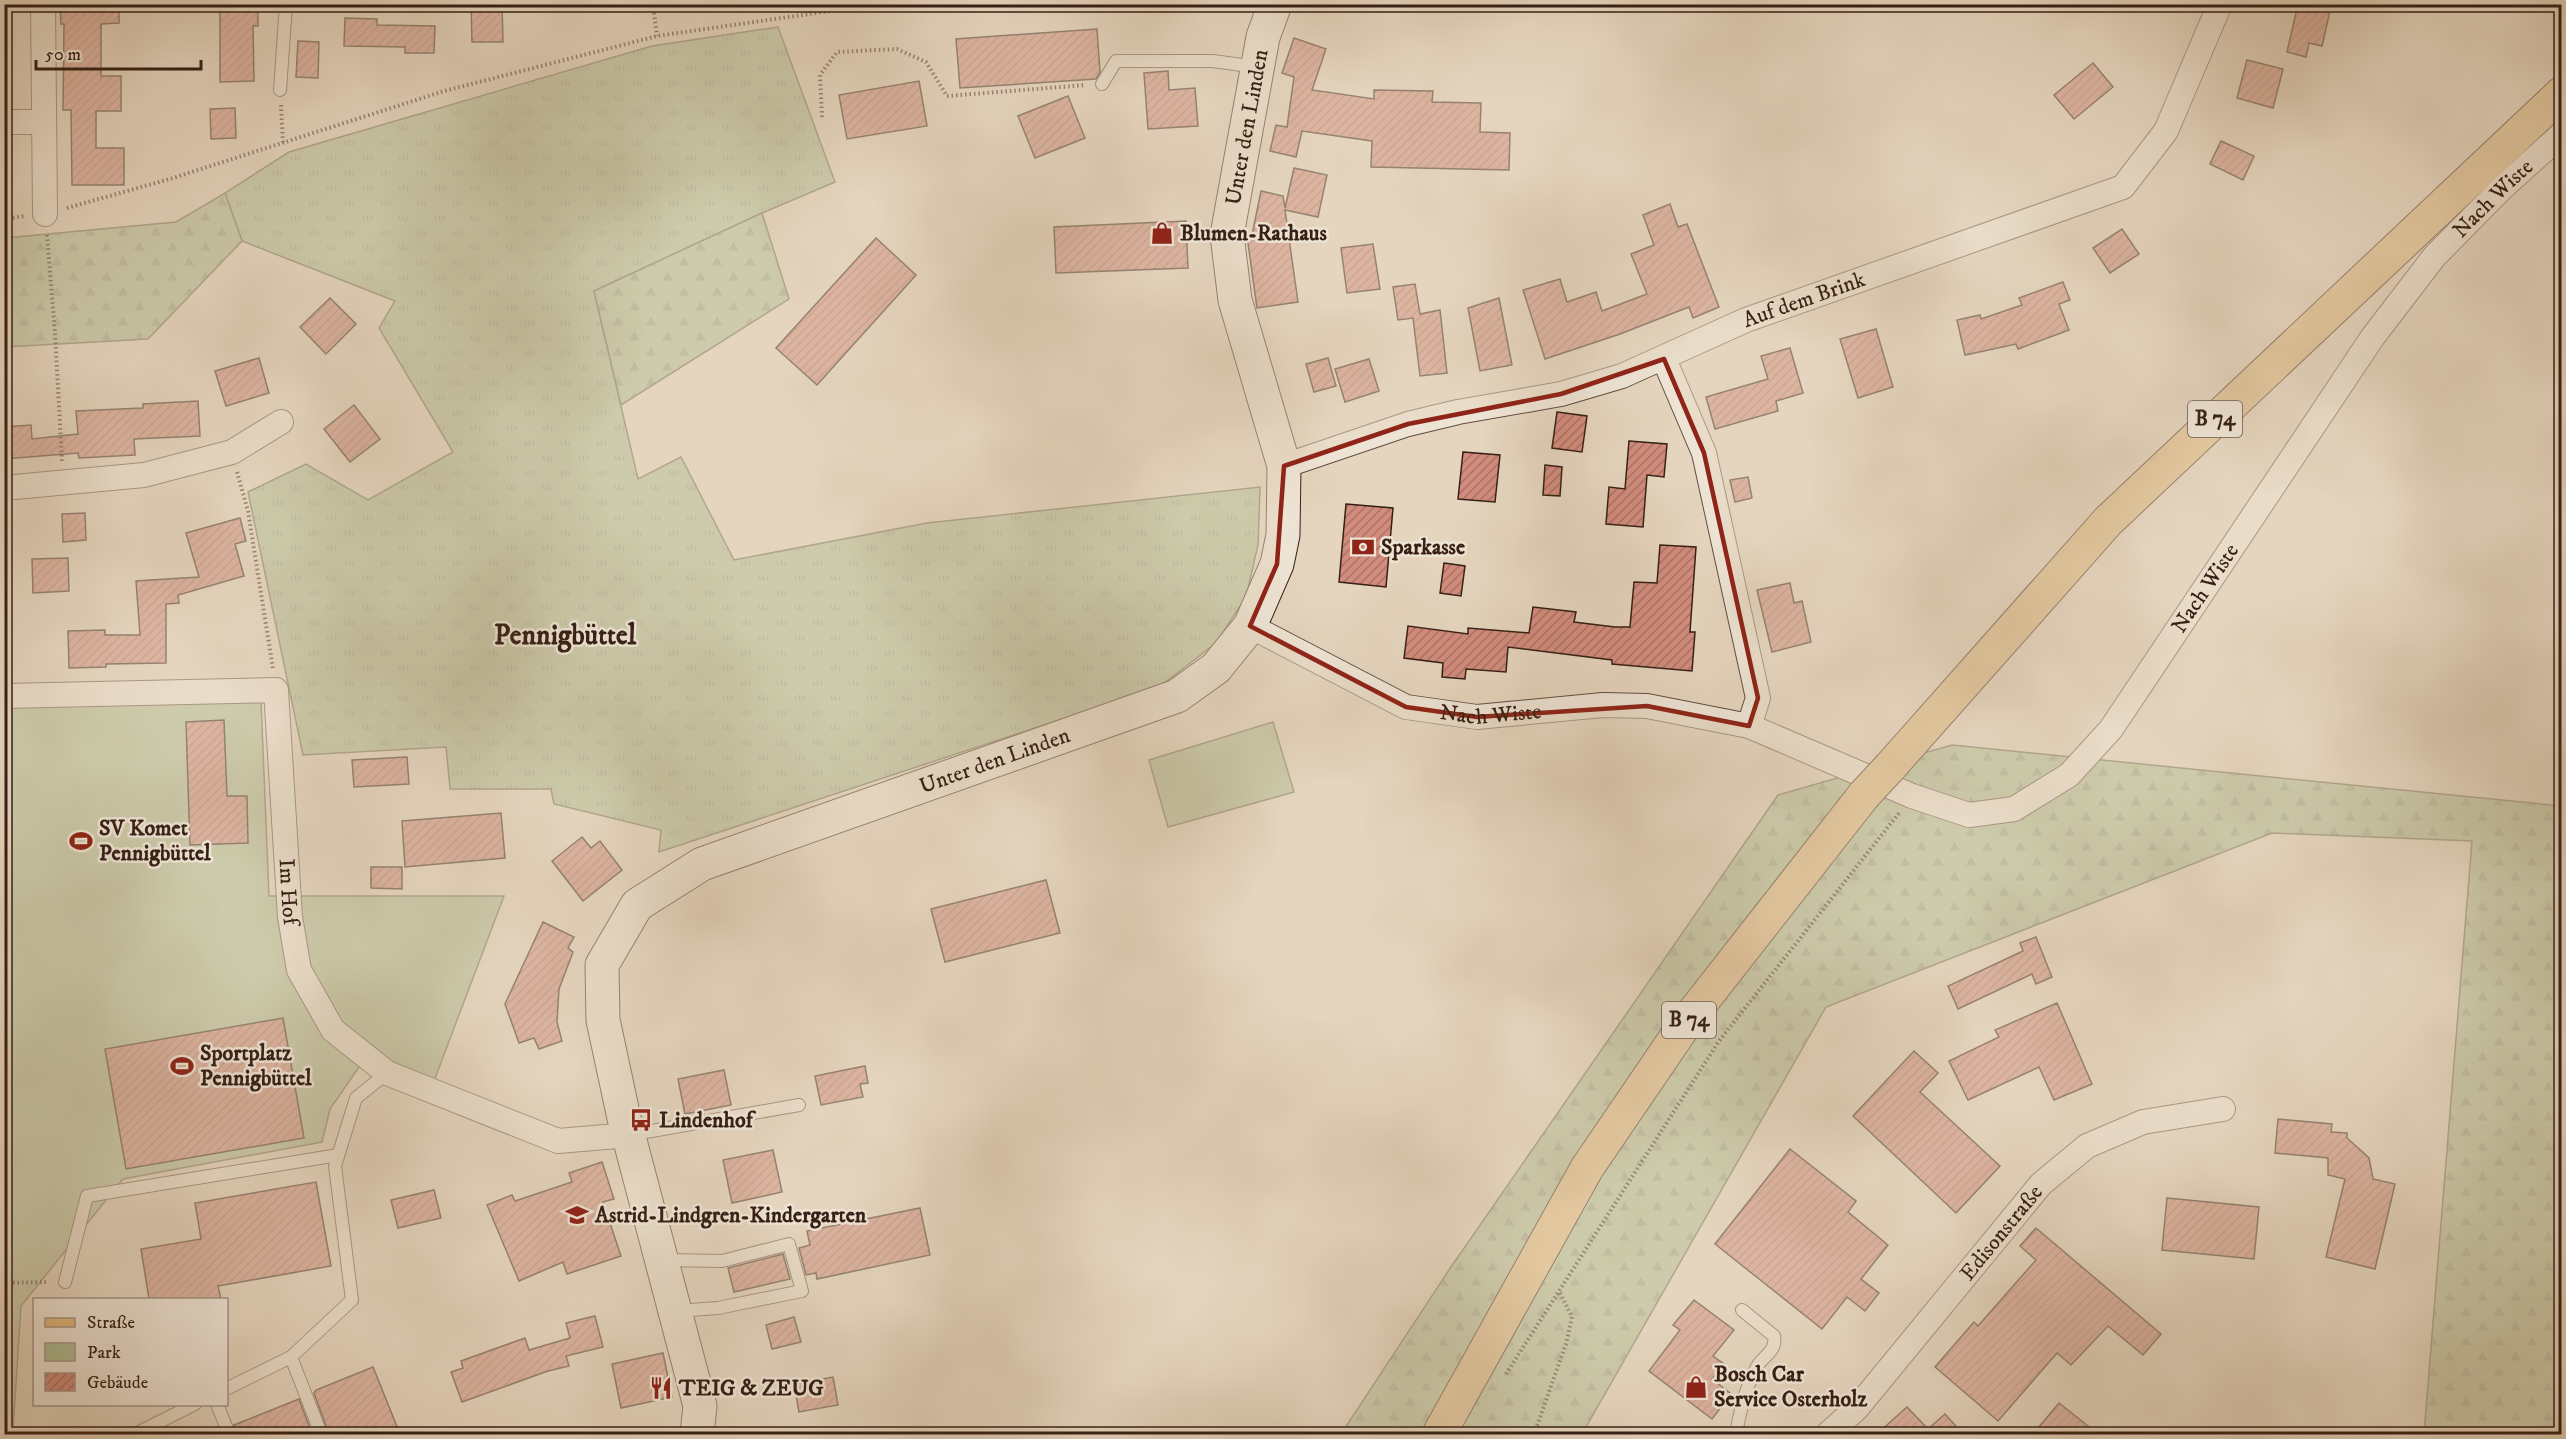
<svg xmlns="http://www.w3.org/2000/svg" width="2566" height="1439" viewBox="0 0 2566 1439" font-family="'IM FELL DW Pica',serif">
<defs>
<pattern id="grass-tufts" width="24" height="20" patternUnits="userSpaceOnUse" patternTransform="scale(1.5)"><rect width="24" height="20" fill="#afbe95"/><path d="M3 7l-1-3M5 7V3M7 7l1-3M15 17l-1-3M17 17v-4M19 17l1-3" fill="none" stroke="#97a380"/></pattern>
<pattern id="forest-firs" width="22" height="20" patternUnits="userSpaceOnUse" patternTransform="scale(1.5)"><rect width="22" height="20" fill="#afbe95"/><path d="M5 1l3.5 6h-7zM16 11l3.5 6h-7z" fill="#97a380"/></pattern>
<pattern id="building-hatch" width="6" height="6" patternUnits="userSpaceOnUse" patternTransform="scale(1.5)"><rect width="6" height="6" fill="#d28c7d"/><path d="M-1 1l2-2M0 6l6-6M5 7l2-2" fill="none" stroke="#ab7265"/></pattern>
</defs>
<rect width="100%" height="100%" fill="#e5d5be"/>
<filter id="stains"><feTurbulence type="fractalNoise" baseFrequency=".00333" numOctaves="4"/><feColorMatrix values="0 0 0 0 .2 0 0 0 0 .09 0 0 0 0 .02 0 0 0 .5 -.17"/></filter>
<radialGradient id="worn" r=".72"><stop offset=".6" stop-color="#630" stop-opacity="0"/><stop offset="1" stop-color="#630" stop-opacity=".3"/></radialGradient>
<path fill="url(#grass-tufts)" stroke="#726e55" stroke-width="1.5" d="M778 27 835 182 762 213 594 291 638 479 681 457 734 560 927 523 1260 487 1258 545 1246 597 1216 643 1159 687 659 852 661 830 554 804 551 789H450L446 747 303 755 248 492 306 464 368 500 453 452 379 328 395 301 242 241 225 193 289 152 652 46Z"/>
<g fill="url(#forest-firs)" stroke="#726e55" stroke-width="1.5">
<path d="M225 193 242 241 148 339 5 347V238L176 222Z"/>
<path d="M762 213 789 299 621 405 594 291Z"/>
<path d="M1952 745 2561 806V1434H2424L2472 841 2272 833 1826 1007 1582 1434H1341L1451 1267 1778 795Z"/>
</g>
<g fill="#afbe95" stroke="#726e55" stroke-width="1.5">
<path d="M261 700 269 896H504L434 1081 370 1051 330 1109 322 1142 123 1179 21 1306 13 1430H4V706Z"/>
<path d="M1273 722 1294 792 1168 827 1149 760Z"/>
</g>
<g fill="url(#building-hatch)" stroke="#361f15" stroke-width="1.5">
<path d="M60 4H119V23L101 24V76H121V111H96V148H124V185H72L71 110H63L64 24H61Z"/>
<path d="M220 4H258V26H253L254 81 220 82Z"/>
<path d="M471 4H502L503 42H472Z"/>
<path d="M2298 4 2330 11 2322 46 2309 43 2306 57 2287 52Z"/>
<path d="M345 18 377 19V25L435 26 434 53H405V47L344 46Z"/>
<path d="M1097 29 1100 72 1096 79 960 88 956 39Z"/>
<path d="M1294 38 1326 49 1312 90 1374 99V90L1433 91 1432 102 1481 103 1480 132 1510 133 1509 170 1371 167 1372 141 1302 131 1296 157 1270 151 1276 125 1287 127 1294 77 1282 73Z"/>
<path d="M298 41 319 42 318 78 296 77Z"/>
<path d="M2247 60 2283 69 2273 108 2237 98Z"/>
<path d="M2093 63 2113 87 2074 119 2054 95Z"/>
<path d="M1168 71 1169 90 1195 88 1198 126 1148 129 1144 73Z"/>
<path d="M919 81 927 126 847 139 839 95Z"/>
<path d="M1068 96 1085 138 1035 158 1018 116Z"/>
<path d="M235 108 236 138 211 139 210 109Z"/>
<path d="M2221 141 2254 156 2243 180 2210 164Z"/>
<path d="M1294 168 1327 175 1318 217 1285 210 1298 302 1257 308 1247 236 1252 235 1261 191 1283 196 1285 208Z"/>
<path d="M1670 204 1678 227 1687 224 1719 307 1693 318 1689 307 1620 334 1545 359 1523 290 1560 279 1567 302 1596 292 1602 311 1647 294 1631 254 1654 245 1643 215Z"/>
<path d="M1186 221 1188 268 1056 273 1054 227Z"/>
<path d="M2122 229 2139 254 2110 273 2093 248Z"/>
<path d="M876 238 916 275 817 385 776 348Z"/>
<path d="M1373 244 1380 289 1347 293 1341 248Z"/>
<path d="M2063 282 2070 300 2059 304 2069 330 2018 349 2016 344 1965 355 1957 320 1980 315 1981 319 2022 305 2019 298Z"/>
<path d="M1415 284 1420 314 1440 310 1447 373 1420 376 1413 318 1398 320 1393 287Z"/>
<path d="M330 298 356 324 326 354 300 327Z"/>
<path d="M1499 298 1512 365 1480 371 1468 308Z"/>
<path d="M1876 329 1893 387 1858 398 1840 339Z"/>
<path d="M1790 348 1803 393 1776 401 1778 411 1715 429 1706 397 1768 379 1761 356Z"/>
<path d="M259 358 269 393 226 406 215 371Z"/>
<path d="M1328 358 1336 386 1314 392 1306 364Z"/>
<path d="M1369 359 1379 391 1345 402 1335 369Z"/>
<path d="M198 401 200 436 134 439 135 455 79 458 78 453 4 459V427L31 425 32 439 78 434 76 411 143 408V404Z"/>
<path d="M354 405 380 439 350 462 324 429Z"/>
<path d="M1557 412 1587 416 1582 452 1552 448Z"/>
<path d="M1629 441 1667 444 1664 477 1647 475 1643 527 1606 524 1609 487 1625 489Z"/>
<path d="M1463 452 1500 455 1495 502 1458 499Z"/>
<path d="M1545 465 1562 467 1560 496 1543 495Z"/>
<path d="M1748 477 1752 498 1735 502 1730 480Z"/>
<path d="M1346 504 1393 508 1386 587 1339 582Z"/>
<path d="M85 513 86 540 63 542 62 514Z"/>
<path d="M240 518 246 541 235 544 244 576 178 595 179 603 166 604V663L106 664V667L69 668 68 631 105 630V635H140L136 581 199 577 186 533Z"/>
<path d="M1660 545 1696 547 1690 632H1695L1692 671 1612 664V660L1508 647 1506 672 1466 669 1465 679 1442 677 1443 663 1404 658 1408 626 1468 634V628L1529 633 1533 607 1576 612 1574 622 1615 627H1630L1634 582 1657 583Z"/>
<path d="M68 558 69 591 33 593 32 559Z"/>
<path d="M1444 563 1465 566 1461 596 1440 593Z"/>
<path d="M1790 583 1794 603 1802 601 1811 642 1772 652 1757 590Z"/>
<path d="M224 720 227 796H247L248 843 190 845 186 722Z"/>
<path d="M407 757 409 784 354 787 352 760Z"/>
<path d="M501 813 505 858 405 867 402 821Z"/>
<path d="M582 837 591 848 600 841 622 870 583 901 552 861Z"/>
<path d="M371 867H402V889L371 888Z"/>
<path d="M1046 880 1060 933 945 962 931 909Z"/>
<path d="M543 922 574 937 568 948 573 952 559 989 557 1022 562 1041 539 1049 534 1038 519 1043 505 1004Z"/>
<path d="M2036 937 2052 977 2036 984 2032 974 1958 1009 1948 986 2023 951 2020 943Z"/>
<path d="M2057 1003 2092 1084 2054 1100 2039 1067 1968 1100 1949 1061 1999 1037 1995 1030Z"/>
<path d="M283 1018 304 1138 126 1169 105 1049Z"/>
<path d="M1914 1051 1938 1073 1920 1092 2000 1166 1956 1213 1853 1116Z"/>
<path d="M865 1066 868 1083 860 1084 863 1097 821 1105 815 1076Z"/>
<path d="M724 1070 731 1105 685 1114 678 1079Z"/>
<path d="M2278 1119 2332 1124 2331 1132 2347 1133V1138L2369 1158 2373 1179 2395 1184 2375 1269 2326 1257 2345 1179 2328 1175V1158L2275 1153Z"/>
<path d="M1790 1149 1856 1201 1848 1212 1888 1245 1861 1279 1879 1293 1865 1311 1847 1297 1822 1329 1715 1244Z"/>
<path d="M773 1150 782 1192 732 1203 723 1160Z"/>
<path d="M602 1162 614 1199 603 1202 621 1256 567 1274 563 1262 519 1281 487 1205 512 1195 515 1201 572 1182 569 1173Z"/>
<path d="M316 1182 331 1266 218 1286 221 1299H149L141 1249 201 1239 195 1203Z"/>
<path d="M434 1190 441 1218 398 1228 391 1200Z"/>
<path d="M2167 1198 2259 1207 2254 1259 2162 1250Z"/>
<path d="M920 1208 930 1255 817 1279 816 1273 806 1275 799 1248 810 1245 807 1231Z"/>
<path d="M2036 1228 2161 1334 2143 1355 2108 1326 2071 1365 2057 1353 1998 1421 1935 1367 1974 1322 1978 1326 2036 1260 2020 1246Z"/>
<path d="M783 1254 790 1279 734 1292 728 1268Z"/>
<path d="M1694 1300 1734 1330 1713 1356 1724 1364 1712 1379 1731 1394 1712 1419 1649 1371 1680 1330 1673 1325Z"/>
<path d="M595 1316 603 1347 566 1356 569 1366 548 1371 462 1402 451 1372 463 1368 461 1361 525 1338 529 1350 570 1338 566 1323Z"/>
<path d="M794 1317 801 1342 772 1349 766 1325Z"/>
<path d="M663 1353 672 1397 621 1408 612 1364Z"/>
<path d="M373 1367 400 1434H329L314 1393 316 1390Z"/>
<path d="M833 1377 838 1405 799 1412 794 1384Z"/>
<path d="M299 1399 312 1434H237L234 1425Z"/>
<path d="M2059 1403 2098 1434H2033Z"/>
<path d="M1907 1407 1928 1429 1945 1414 1963 1434H1877Z"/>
</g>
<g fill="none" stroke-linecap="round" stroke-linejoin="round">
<g stroke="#624c3f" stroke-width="14">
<g id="lane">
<path d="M1102 84 1116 61H1213L1256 67"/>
<path d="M280 90 286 4"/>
<path d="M629 1135 799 1105"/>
<path d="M664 1260 722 1261 789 1244 802 1291 718 1308 676 1311"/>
<path d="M65 1282 87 1196 338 1155"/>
<path d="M291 1357 321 1434"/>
<path d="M226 1389 291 1357 352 1300 335 1166 356 1098 387 1073"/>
<path d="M217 1404 229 1434"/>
<path d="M135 1434 195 1404"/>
<path d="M1736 1434C1740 1411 1746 1385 1758 1365 1765 1355 1777 1350 1774 1336L1742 1310"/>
</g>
</g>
<g stroke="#624c3f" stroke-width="26">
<g id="street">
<path d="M43 4 45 214"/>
<path d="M4 122H44"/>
<path d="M1664 359 1704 453 1758 698 1749 726"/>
<path id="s1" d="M1284 466 1408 424 1458 412 1561 394 1622 376 1746 320 2123 187 2166 131 2220 4"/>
<path d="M4 488 144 475 232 452 281 422"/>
<path id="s2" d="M1250 626 1406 707 1477 717 1603 705 1647 706 1749 726 1912 796 1969 815 2014 809 2069 775 2111 729 2372 338 2434 257 2502 188 2562 134"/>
<path id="s3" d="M4 696 276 690 290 917 299 970 333 1030 387 1073 558 1141 629 1135"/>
<path id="s4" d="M1828 1434 1857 1408 2041 1184 2087 1146 2143 1122 2223 1109"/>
</g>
</g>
<g stroke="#361f15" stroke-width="35">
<g id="secondary">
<path id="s5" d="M697 1434 700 1406 624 1118 603 1020 602 965 637 905 702 864 1177 696 1216 668 1250 626 1277 564 1283 535 1284 466 1235 300 1227 235 1263 37 1275 4"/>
</g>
</g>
<g stroke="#361f15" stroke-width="35">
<g id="primary">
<path d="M1890 767 2108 521 2562 93"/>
<path d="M1439 1434 1587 1168 1690 1017 1864 795"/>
</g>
</g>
<g stroke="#361f15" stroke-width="4" stroke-dasharray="1.5 3" stroke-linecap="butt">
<path d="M653 4 657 36"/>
<path d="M281 105 283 143"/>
<path d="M822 117 820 75 837 52 897 49 926 62 947 96 1086 85"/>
<path d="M67 208 173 178 444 91 657 36 878 4"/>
<path d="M4 219 25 216"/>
<path d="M47 235 55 333 62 461"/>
<path d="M237 472 248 511 273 669"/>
<path d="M4 1283 49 1282"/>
<path d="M1506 1374 1719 1041 1899 813"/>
<path d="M1534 1434 1566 1344 1572 1317 1559 1291"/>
</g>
<use href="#lane" stroke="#eee4d5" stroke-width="12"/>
<use href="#street" stroke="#eee4d5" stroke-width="24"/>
<use href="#secondary" stroke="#eee4d5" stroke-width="33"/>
<use href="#primary" stroke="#e2ba7f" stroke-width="33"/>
<path stroke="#361f15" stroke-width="4.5" stroke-dasharray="10 10" stroke-linecap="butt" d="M2559 1434 2562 1403"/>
<g stroke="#361f15" stroke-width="35" stroke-linecap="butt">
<path id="primary-bridge" d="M1864 795 1890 767"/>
</g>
<use href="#primary-bridge" stroke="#e2ba7f" stroke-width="33"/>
</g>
<path d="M0 0H2566V1439H0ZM1664 359 1704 453 1758 698 1749 726 1647 706 1477 717 1406 707 1250 626 1277 564 1284 466 1408 424 1561 394Z" fill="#e5d5be" fill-opacity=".55" fill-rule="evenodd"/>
<path fill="none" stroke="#8f2418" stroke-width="4.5" stroke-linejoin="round" d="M1664 359 1704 453 1758 698 1749 726 1647 706 1477 717 1406 707 1250 626 1277 564 1284 466 1408 424 1561 394Z"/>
<defs>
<g id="shop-bare" transform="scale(1.8)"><path d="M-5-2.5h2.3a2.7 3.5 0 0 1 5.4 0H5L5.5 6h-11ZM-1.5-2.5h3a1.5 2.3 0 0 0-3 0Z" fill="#8f2418" stroke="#eee4d5" stroke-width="2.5" paint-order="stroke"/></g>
<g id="bank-bare" transform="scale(1.8)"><path d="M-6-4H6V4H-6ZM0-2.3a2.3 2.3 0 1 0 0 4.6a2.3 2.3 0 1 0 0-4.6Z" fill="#8f2418" stroke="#eee4d5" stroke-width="2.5" paint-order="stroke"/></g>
<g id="stadium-bare" transform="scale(1.8)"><path d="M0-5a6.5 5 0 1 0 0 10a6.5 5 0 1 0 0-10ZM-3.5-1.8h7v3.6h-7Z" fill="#8f2418" stroke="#eee4d5" stroke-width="2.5" paint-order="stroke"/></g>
<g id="bus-bare" transform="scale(1.8)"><path d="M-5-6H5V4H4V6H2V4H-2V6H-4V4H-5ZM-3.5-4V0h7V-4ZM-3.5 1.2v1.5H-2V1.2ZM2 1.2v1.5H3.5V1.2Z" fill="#8f2418" stroke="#eee4d5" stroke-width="2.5" paint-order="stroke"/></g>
<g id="school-bare" transform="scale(1.8)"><path d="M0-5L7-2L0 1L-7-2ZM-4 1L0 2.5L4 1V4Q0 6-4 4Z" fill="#8f2418" stroke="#eee4d5" stroke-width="2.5" paint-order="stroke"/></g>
<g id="restaurant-bare" transform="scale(1.8)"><path d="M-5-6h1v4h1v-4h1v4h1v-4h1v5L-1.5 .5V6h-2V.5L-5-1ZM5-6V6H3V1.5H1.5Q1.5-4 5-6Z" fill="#8f2418" stroke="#eee4d5" stroke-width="2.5" paint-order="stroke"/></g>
</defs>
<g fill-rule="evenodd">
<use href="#shop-bare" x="1162" y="233"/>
<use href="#bank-bare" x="1363" y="547"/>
<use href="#stadium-bare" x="81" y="841"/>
<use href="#stadium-bare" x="182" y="1066"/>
<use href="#bus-bare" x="641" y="1120"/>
<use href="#school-bare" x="577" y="1215"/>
<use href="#shop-bare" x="1696" y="1387"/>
<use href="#restaurant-bare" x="661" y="1388"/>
</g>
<g text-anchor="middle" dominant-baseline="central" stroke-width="5" stroke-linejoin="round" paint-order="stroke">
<g fill="#eee4d5" stroke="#6d5a4f" stroke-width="1.5">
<rect x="2188" y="401" width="54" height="36" rx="4.5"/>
<rect x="1662" y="1002" width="54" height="36" rx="4.5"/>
</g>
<g font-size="21" font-weight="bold" fill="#361f15">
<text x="2215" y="419">B 74</text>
<text x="1689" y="1020">B 74</text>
</g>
<g font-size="22" fill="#361f15" stroke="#eee4d5">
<text stroke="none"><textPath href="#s5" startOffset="1748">Unter den Linden</textPath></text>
<text stroke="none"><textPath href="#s2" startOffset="1587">Nach Wiste</textPath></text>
<text stroke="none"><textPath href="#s1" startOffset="548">Auf dem Brink</textPath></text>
<text stroke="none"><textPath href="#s2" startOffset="1101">Nach Wiste</textPath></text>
<text stroke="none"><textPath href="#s2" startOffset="261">Nach Wiste</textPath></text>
<text stroke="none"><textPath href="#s5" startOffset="938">Unter den Linden</textPath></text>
<text stroke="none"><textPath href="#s3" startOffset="474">Im Hof</textPath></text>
<text stroke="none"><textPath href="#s4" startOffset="266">Edisonstraße</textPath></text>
</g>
<g font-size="22" font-weight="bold" fill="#361f15" stroke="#eee4d5" text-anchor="start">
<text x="1180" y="233">Blumen-Rathaus</text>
<text x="1381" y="547">Sparkasse</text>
<text x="99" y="828">SV Komet<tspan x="99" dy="25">Pennigbüttel</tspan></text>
<text x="200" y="1053">Sportplatz<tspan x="200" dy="25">Pennigbüttel</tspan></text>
<text x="659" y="1120">Lindenhof</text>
<text x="595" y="1215">Astrid-Lindgren-Kindergarten</text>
<text x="1714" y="1374">Bosch Car<tspan x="1714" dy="25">Service Osterholz</tspan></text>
<text x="679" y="1388">TEIG &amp; ZEUG</text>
</g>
<g font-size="28" font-weight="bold" fill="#361f15" stroke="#eee4d5">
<text x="565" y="635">Pennigbüttel</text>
</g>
</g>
<rect width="2566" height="1439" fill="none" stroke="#e5d5be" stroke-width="24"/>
<rect x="6" y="6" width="2554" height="1427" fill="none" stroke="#361f15" stroke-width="3"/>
<rect x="12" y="12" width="2542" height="1415" fill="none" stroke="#361f15" stroke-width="1.5"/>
<rect x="33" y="1298" width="195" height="108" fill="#eee4d5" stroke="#a49588" stroke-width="1.5"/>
<rect x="45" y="1318" width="30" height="9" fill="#e2ba7f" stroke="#a49588" stroke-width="1.5"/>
<text x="87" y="1328" font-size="18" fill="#361f15">Straße</text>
<rect x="45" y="1343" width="30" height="18" fill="#afbe95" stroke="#a49588" stroke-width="1.5"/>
<text x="87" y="1358" font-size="18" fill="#361f15">Park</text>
<rect x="45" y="1373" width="30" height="18" fill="url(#building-hatch)" stroke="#a49588" stroke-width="1.5"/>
<text x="87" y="1388" font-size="18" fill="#361f15">Gebäude</text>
<path d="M36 60v9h165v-9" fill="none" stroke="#361f15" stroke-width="3"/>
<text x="45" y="60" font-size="18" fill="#361f15" stroke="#eee4d5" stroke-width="4.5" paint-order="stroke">50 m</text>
<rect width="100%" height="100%" filter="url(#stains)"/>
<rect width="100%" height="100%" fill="url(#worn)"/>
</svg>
